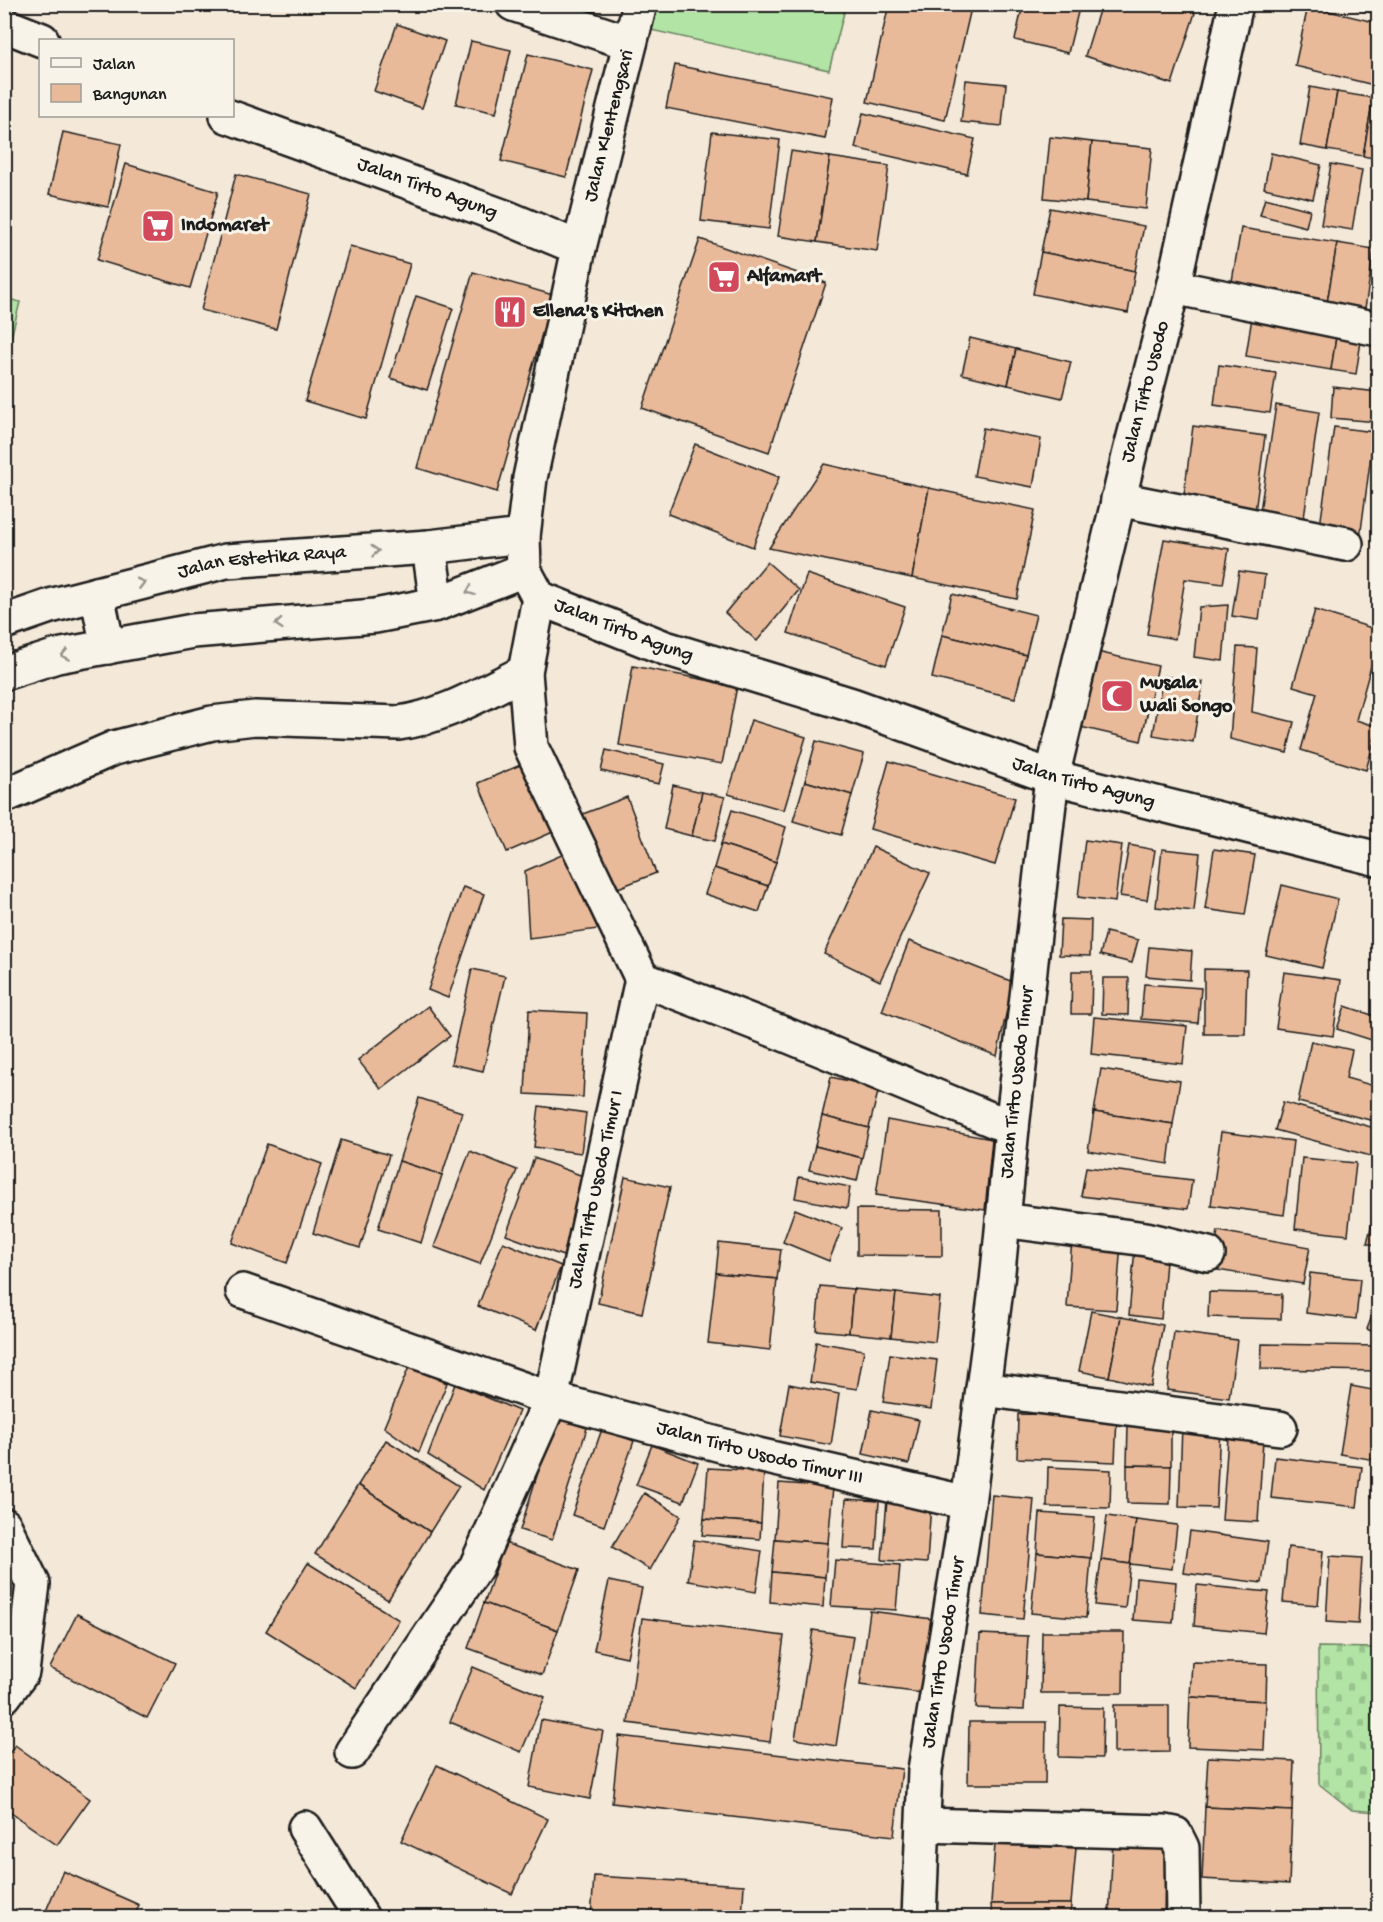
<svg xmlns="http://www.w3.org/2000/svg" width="1383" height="1922" viewBox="0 0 1383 1922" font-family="'Gochi Hand',sans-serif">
<defs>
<pattern id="cemetery-stones" width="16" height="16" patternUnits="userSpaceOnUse" patternTransform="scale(1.5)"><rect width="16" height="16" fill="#b2e4a5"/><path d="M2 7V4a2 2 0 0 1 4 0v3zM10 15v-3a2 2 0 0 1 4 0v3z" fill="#98c38d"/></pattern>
</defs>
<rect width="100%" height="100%" fill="#f4e8d8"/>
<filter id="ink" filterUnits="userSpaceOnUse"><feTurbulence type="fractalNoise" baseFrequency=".0167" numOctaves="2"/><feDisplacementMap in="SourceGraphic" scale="12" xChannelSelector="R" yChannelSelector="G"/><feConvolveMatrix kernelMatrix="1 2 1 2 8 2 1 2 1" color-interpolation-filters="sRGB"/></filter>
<g filter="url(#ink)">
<path fill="url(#cemetery-stones)" stroke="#678060" stroke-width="1.5" d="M1318 1647 1378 1648V1812L1352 1810 1319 1784Z"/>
<g fill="#b2e4a5" stroke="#678060" stroke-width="1.5">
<path d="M656 5H846L829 70 651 30Z"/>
<path d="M5 298 20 302 5 362 4 298Z"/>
</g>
<g fill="#e9ba9a" stroke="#1c1c1c" stroke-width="1.5">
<path d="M889 4H972L945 120 867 102Z"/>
<path d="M1023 4H1080L1068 53 1015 40Z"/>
<path d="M1101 4H1169L1195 13 1172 84 1085 56Z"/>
<path d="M1337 4H1378V14Z"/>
<path d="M1308 6 1378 23V86L1295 66Z"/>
<path d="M397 24 445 41 422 108 374 91Z"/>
<path d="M471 41 511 50 496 113 456 104Z"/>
<path d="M528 54 593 70 566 177 501 161Z"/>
<path d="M675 65 833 97 825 139 666 108Z"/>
<path d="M966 80 1006 84 1002 126 961 122Z"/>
<path d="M1310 87 1337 92 1327 150 1300 145Z"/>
<path d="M1337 92 1373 98 1363 156 1327 150Z"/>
<path d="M1373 98 1378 99V159L1363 156Z"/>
<path d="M863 113 975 139 967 174 855 148Z"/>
<path d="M63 132 121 144 108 207 49 194Z"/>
<path d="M712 132 780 140 769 229 701 221Z"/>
<path d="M1050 137 1092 142 1086 202 1044 198Z"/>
<path d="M1092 142 1152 148 1146 209 1086 202Z"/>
<path d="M791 151 830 157 817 242 778 236Z"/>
<path d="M1271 153 1321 165 1313 199 1264 188Z"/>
<path d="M830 157 889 166 877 251 817 242Z"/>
<path d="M126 164 218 192 190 288 97 260Z"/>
<path d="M1331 164 1362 170 1352 230 1321 225Z"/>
<path d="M236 174 311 194 276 329 201 310Z"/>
<path d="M1265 198 1310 210 1306 227 1260 215Z"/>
<path d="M1050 208 1144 226 1135 271 1041 252Z"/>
<path d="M1241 228 1337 243 1326 309 1230 293Z"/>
<path d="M700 239 826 283 769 452 642 408Z"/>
<path d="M1337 243 1374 249 1364 315 1326 309Z"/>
<path d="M350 246 410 264 366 419 305 401Z"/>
<path d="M1041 252 1135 271 1128 313 1033 294Z"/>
<path d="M473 272 553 295 497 492 417 468Z"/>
<path d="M416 296 453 308 427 390 390 378Z"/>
<path d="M1253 311 1338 324 1331 370 1246 356Z"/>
<path d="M1338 324 1363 328 1356 374 1331 370Z"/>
<path d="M970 338 1016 349 1008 385 962 374Z"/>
<path d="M1016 349 1071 362 1062 398 1008 385Z"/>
<path d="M1219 365 1276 373 1270 413 1214 405Z"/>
<path d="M1333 387 1378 392V422L1331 418Z"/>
<path d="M1276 405 1319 412 1303 525 1259 518Z"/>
<path d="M1193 426 1265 436 1254 520 1182 510Z"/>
<path d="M1334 427 1374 432 1360 538 1319 533Z"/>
<path d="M983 428 1041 439 1033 487 974 476Z"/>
<path d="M695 444 779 477 753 547 668 514Z"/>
<path d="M824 464 929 488 912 578 769 548Z"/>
<path d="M929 488 1035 510 1017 599 912 578Z"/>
<path d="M1164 539 1229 549 1223 584 1185 579 1175 639 1147 634Z"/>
<path d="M767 562 799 590 757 641 725 613Z"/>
<path d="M1239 571 1265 575 1259 620 1232 616Z"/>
<path d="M807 574 905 607 886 665 788 633Z"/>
<path d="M952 594 1036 615 1026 655 942 635Z"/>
<path d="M1228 605 1223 661 1194 657 1199 607Z"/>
<path d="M1315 610 1378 630V641L1356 720 1378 727 1366 770 1301 750 1317 693 1293 686Z"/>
<path d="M942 635 1026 655 1015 698 932 678Z"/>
<path d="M1237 647 1257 648 1252 712 1294 722 1287 753 1230 739Z"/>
<path d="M1093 651 1158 666 1141 741 1076 726Z"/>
<path d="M633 666 737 686 722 764 619 745Z"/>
<path d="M1163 676 1203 682 1193 742 1153 735Z"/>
<path d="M751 720 806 737 784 810 728 794Z"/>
<path d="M816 741 864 754 852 795 805 781Z"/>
<path d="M606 750 664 764 659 784 601 771Z"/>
<path d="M889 761 1015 798 995 865 870 829Z"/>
<path d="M525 763 553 832 507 852 478 783Z"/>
<path d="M805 781 852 795 841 835 793 821Z"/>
<path d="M673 785 702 792 692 836 664 829Z"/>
<path d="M702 792 725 797 715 841 692 836Z"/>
<path d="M627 797 656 873 613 890 583 814Z"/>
<path d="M732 810 786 827 776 862 721 844Z"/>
<path d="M1085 840 1122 845 1115 902 1078 897Z"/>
<path d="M721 844 776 862 768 886 714 868Z"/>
<path d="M1129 845 1155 850 1147 900 1120 896Z"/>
<path d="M873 847 930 873 880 981 824 954Z"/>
<path d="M1162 849 1200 853 1194 911 1156 907Z"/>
<path d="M1214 849 1255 855 1245 915 1205 909Z"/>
<path d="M573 850 606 928 529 938 525 871Z"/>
<path d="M714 868 768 886 759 912 705 894Z"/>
<path d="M1282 885 1338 899 1322 968 1266 955Z"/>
<path d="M463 887 484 894 448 998 428 990Z"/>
<path d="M1061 919 1091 920 1090 956 1059 955Z"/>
<path d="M1106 932 1138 940 1132 963 1100 955Z"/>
<path d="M909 941 1013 982 997 1056 882 1011Z"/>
<path d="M1149 947 1192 951 1190 980 1146 976Z"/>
<path d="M472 969 505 976 483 1071 451 1064Z"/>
<path d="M1204 969 1247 970 1245 1034H1204Z"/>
<path d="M1072 971H1092L1091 1014H1071Z"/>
<path d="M1284 972 1341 980 1333 1036 1276 1028Z"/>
<path d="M1103 978H1129L1128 1015 1102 1014Z"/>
<path d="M1144 984 1201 988 1198 1023 1141 1019Z"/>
<path d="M428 1006 450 1036 381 1089 358 1060Z"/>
<path d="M1345 1006 1378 1017V1042L1337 1029Z"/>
<path d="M529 1010 587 1013 583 1097 525 1094Z"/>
<path d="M1094 1017 1187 1026 1183 1064 1091 1054Z"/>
<path d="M1311 1041 1352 1050 1346 1078 1378 1087V1122L1298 1102Z"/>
<path d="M1101 1069 1180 1081 1173 1124 1094 1112Z"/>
<path d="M831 1077 879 1088 869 1128 822 1116Z"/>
<path d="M419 1098 462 1112 442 1175 399 1161Z"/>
<path d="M1283 1102 1378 1129V1158L1275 1130Z"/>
<path d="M539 1106 586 1113 581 1153 534 1147Z"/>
<path d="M1094 1112 1173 1124 1168 1164 1088 1151Z"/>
<path d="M822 1116 869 1128 862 1158 815 1146Z"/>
<path d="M887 1120 992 1139 985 1210 876 1195Z"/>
<path d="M1221 1132 1293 1141 1284 1215 1211 1205Z"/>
<path d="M341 1140 389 1155 360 1248 313 1233Z"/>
<path d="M267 1144 322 1164 287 1263 232 1243Z"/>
<path d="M815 1146 862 1158 857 1181 809 1170Z"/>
<path d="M470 1151 517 1170 480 1264 434 1247Z"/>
<path d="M534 1158 591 1179 563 1256 506 1235Z"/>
<path d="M1302 1158 1356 1163 1348 1235 1295 1229Z"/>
<path d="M399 1161 442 1175 421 1243 378 1229Z"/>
<path d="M1086 1167 1192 1180 1188 1209 1081 1196Z"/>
<path d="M625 1177 670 1187 642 1313 598 1303Z"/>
<path d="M799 1177 850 1187 847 1208 795 1198Z"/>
<path d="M795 1209 842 1228 829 1261 783 1242Z"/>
<path d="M857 1209 942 1210V1256L857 1255Z"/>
<path d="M1374 1215 1378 1217V1246L1367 1243Z"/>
<path d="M1218 1231 1310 1247 1303 1284 1211 1269Z"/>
<path d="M1072 1238 1121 1242 1116 1310 1067 1307Z"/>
<path d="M503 1242 561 1266 536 1330 478 1306Z"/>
<path d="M719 1243 781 1250 777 1279 716 1273Z"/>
<path d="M1135 1248 1167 1250 1161 1319 1129 1315Z"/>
<path d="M716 1273 777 1279 770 1350 708 1343Z"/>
<path d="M1310 1273 1360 1279 1356 1319 1306 1313Z"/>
<path d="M820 1286 853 1289 849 1333 816 1330Z"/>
<path d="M853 1289 896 1293 891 1337 849 1333Z"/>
<path d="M1209 1292 1282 1294 1281 1319 1208 1317Z"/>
<path d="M896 1293 940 1298 935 1342 891 1337Z"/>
<path d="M1378 1301V1334L1367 1329Z"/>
<path d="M1091 1311 1121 1317 1109 1377 1079 1371Z"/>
<path d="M1121 1317 1163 1325 1151 1387 1109 1377Z"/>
<path d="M1174 1332 1237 1340 1229 1398 1167 1390Z"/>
<path d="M816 1342 864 1350 857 1389 810 1382Z"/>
<path d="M1262 1344 1378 1346V1371L1261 1369Z"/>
<path d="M890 1354 937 1360 931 1409 883 1402Z"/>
<path d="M409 1367 447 1383 419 1452 384 1427Z"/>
<path d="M455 1384 519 1411 484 1490 428 1455Z"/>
<path d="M789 1384 839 1394 831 1445 780 1436Z"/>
<path d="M1351 1386 1378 1391V1442L1375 1460 1340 1454Z"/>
<path d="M872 1410 919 1420 909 1464 863 1454Z"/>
<path d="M1018 1414 1117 1416 1115 1462 1017 1458Z"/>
<path d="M555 1418 587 1428 552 1540 520 1530Z"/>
<path d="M1128 1425 1171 1426V1466L1127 1465Z"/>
<path d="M1182 1426 1220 1428 1216 1508 1179 1507Z"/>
<path d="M602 1429 634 1441 604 1526 572 1515Z"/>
<path d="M1228 1438 1263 1440 1258 1522 1222 1520Z"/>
<path d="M386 1440 459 1486 430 1532 358 1485Z"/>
<path d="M652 1445 698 1463 683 1502 636 1485Z"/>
<path d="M1275 1457 1362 1467 1357 1507 1271 1498Z"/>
<path d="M1127 1465 1171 1466 1170 1504 1127 1503Z"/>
<path d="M1048 1467 1111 1470 1110 1508 1047 1507Z"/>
<path d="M708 1468 764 1471 761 1523 704 1519Z"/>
<path d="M779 1483 833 1487 828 1543 775 1539Z"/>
<path d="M358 1485 430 1532 388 1600 315 1554Z"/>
<path d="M644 1493 681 1516 650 1570 612 1547Z"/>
<path d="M992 1495 1034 1499 1023 1619 982 1615Z"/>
<path d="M846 1499 879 1501 876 1549 843 1548Z"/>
<path d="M887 1500 931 1503 927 1563 882 1560Z"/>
<path d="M1040 1513 1095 1517 1091 1558 1037 1553Z"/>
<path d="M1107 1516 1136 1520 1130 1564 1101 1560Z"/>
<path d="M704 1519 761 1523 760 1539 702 1535Z"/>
<path d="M1136 1520 1177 1525 1172 1569 1130 1564Z"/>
<path d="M1190 1531 1268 1542 1262 1583 1184 1573Z"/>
<path d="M775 1539 828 1543 825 1577 772 1572Z"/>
<path d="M694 1540 762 1551 756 1592 688 1581Z"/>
<path d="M505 1543 579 1570 558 1630 484 1603Z"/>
<path d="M1288 1547 1323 1551 1318 1605 1283 1602Z"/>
<path d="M1037 1553 1091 1558 1086 1618 1031 1613Z"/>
<path d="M1330 1556 1362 1558 1358 1624 1326 1622Z"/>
<path d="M1374 1557H1378V1609H1371Z"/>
<path d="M835 1560 900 1565 896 1610 831 1606Z"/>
<path d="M1101 1560 1130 1564 1125 1608 1095 1605Z"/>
<path d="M308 1563 399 1620 356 1688 266 1631Z"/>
<path d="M772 1572 825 1577 823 1607 770 1602Z"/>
<path d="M1136 1578 1176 1582 1173 1623 1133 1620Z"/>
<path d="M609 1581 642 1588 627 1657 594 1650Z"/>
<path d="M1197 1585 1269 1592 1264 1633 1194 1626Z"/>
<path d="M484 1603 558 1630 542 1675 468 1648Z"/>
<path d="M870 1611 932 1619 922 1693 860 1685Z"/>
<path d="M77 1614 175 1663 147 1718 50 1668Z"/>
<path d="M642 1618 784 1636 770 1742 628 1723Z"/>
<path d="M813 1630 853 1636 836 1746 795 1739Z"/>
<path d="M1042 1632H1124L1123 1693H1041Z"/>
<path d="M980 1634 1028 1636 1024 1710 976 1708Z"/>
<path d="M1192 1662 1267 1664 1266 1701 1190 1697Z"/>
<path d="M473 1667 545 1697 521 1752 450 1722Z"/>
<path d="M1190 1697 1266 1701 1264 1750 1188 1747Z"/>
<path d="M1114 1705H1169V1752L1114 1753Z"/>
<path d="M1060 1707 1103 1708 1102 1758 1059 1757Z"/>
<path d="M541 1720 603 1731 590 1799 529 1787Z"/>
<path d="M969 1722H1046L1045 1784H968Z"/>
<path d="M619 1736 902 1769 894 1836 612 1803Z"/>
<path d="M15 1745 90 1799 57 1845 4 1808V1761Z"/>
<path d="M1208 1757 1294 1761 1292 1811 1205 1807Z"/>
<path d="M437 1765 548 1819 512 1894 401 1841Z"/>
<path d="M1205 1807 1292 1811 1289 1884 1202 1879Z"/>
<path d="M1113 1842 1166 1844 1164 1918H1109Z"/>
<path d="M995 1844 1076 1848 1071 1904H991Z"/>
<path d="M63 1871 139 1905 134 1918H43Z"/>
<path d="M594 1876 744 1885 742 1918H591Z"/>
<path d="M991 1904H1071L1070 1918H992Z"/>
</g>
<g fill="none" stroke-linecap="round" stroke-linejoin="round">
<g stroke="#1c1c1c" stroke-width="38">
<g id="minor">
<path d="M513 4 630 43"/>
<path id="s1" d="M579 248 640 4"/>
<path d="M1173 287 1378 329"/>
<path d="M1118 499 1346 544"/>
<path d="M429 547 437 604"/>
<path d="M97 594 108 647"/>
<path id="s2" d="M4 622 50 606 226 561 429 547 523 536"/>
<path d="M4 673 57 656 193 631 375 616 437 604 524 570"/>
<path d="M4 796 114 748 212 723 255 718 399 723C444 717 484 692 525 672"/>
<path d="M642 979 784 1034 1012 1128"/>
<path d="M1003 1220 1146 1239 1208 1254"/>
<path id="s3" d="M243 1291 551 1399 758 1455 968 1503"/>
<path d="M983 1389 1280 1428"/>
<path d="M4 1525 33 1584 22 1672 4 1696"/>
<path id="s4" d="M352 1752 476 1567 551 1399 642 979 531 747 525 672 539 598"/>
<path d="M923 1825 1165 1832 1175 1834 1182 1848 1183 1918"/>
<path d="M305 1828 362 1918"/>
<path id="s5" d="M919 1918 925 1770 968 1503 997 1282 1012 1128 1052 777 1130 452 1173 287 1236 4"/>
</g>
</g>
<g stroke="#1c1c1c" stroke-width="38">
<g id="major">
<path d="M4 25 42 40"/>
<path id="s6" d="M227 116 505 217 579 248 530 478 523 536 524 570 539 598 665 648 852 705 1052 777 1378 859"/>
</g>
</g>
<use href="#minor" stroke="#f7f3e8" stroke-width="33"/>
<use href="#major" stroke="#f7f3e8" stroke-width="33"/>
</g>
<defs><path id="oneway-chevron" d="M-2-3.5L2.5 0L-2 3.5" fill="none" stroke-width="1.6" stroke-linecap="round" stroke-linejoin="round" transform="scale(1.5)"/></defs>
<g stroke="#94928c">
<use href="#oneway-chevron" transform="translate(375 551) rotate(-4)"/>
<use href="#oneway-chevron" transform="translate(141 583) rotate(-14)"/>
<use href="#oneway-chevron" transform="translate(470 591) rotate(159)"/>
<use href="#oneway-chevron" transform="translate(279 624) rotate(175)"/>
<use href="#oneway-chevron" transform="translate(65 655) rotate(169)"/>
</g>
</g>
<defs>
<g id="supermarket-square" transform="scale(1.725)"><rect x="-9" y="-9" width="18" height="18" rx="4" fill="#d1495b" stroke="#f7f3e8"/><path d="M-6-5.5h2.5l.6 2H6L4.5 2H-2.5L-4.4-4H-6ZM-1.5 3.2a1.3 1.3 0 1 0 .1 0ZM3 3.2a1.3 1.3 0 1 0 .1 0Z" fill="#fff"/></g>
<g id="restaurant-square" transform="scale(1.725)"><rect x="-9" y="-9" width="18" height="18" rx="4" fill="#d1495b" stroke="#f7f3e8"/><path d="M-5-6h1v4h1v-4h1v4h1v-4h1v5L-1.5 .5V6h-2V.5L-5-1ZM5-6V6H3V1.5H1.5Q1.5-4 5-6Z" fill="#fff"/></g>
<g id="mosque-square" transform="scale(1.725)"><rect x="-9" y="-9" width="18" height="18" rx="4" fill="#d1495b" stroke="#f7f3e8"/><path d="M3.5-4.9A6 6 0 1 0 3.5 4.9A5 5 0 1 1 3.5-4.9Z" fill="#fff"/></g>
</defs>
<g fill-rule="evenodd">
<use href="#supermarket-square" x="158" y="226"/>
<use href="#supermarket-square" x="724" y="277"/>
<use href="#restaurant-square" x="510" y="312"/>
<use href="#mosque-square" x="1117" y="696"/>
</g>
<g text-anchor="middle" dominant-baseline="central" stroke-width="6" stroke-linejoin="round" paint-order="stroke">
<g font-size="20" fill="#1c1c1c" stroke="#f7f3e8">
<text stroke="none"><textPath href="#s1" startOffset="126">Jalan Klentengsari</textPath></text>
<text stroke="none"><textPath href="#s6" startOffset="213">Jalan Tirto Agung</textPath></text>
<text stroke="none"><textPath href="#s5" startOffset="1546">Jalan Tirto Usodo</textPath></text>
<text stroke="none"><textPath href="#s2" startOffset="266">Jalan Estetika Raya</textPath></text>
<text stroke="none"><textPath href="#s6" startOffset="826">Jalan Tirto Agung</textPath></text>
<text stroke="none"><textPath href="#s6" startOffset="1311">Jalan Tirto Agung</textPath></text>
<text stroke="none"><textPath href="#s5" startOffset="842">Jalan Tirto Usodo Timur</textPath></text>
<text stroke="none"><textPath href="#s4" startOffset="621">Jalan Tirto Usodo Timur I</textPath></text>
<text stroke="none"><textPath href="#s3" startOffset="542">Jalan Tirto Usodo Timur III</textPath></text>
<text stroke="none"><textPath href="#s5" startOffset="267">Jalan Tirto Usodo Timur</textPath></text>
</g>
<g font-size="20" font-weight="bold" fill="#1c1c1c" stroke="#f7f3e8" text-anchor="start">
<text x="181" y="226">Indomaret</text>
<text x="747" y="277">Alfamart</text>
<text x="533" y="312">Ellena's Kitchen</text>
<text x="1140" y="684">Musala<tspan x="1140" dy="23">Wali Songo</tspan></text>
</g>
</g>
<rect width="1383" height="1922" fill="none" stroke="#f7f3e8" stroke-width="24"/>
<rect x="12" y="12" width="1359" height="1898" fill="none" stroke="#1c1c1c" stroke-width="2" filter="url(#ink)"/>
<rect x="39" y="39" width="195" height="78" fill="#f7f3e8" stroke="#9f9d96" stroke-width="1.5"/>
<rect x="51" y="58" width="30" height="9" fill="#f7f3e8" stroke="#9f9d96" stroke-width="1.5"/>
<text x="93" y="69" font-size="18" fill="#1c1c1c">Jalan</text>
<rect x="51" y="84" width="30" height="18" fill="#e9ba9a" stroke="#9f9d96" stroke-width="1.5"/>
<text x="93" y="99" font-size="18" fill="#1c1c1c">Bangunan</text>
</svg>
